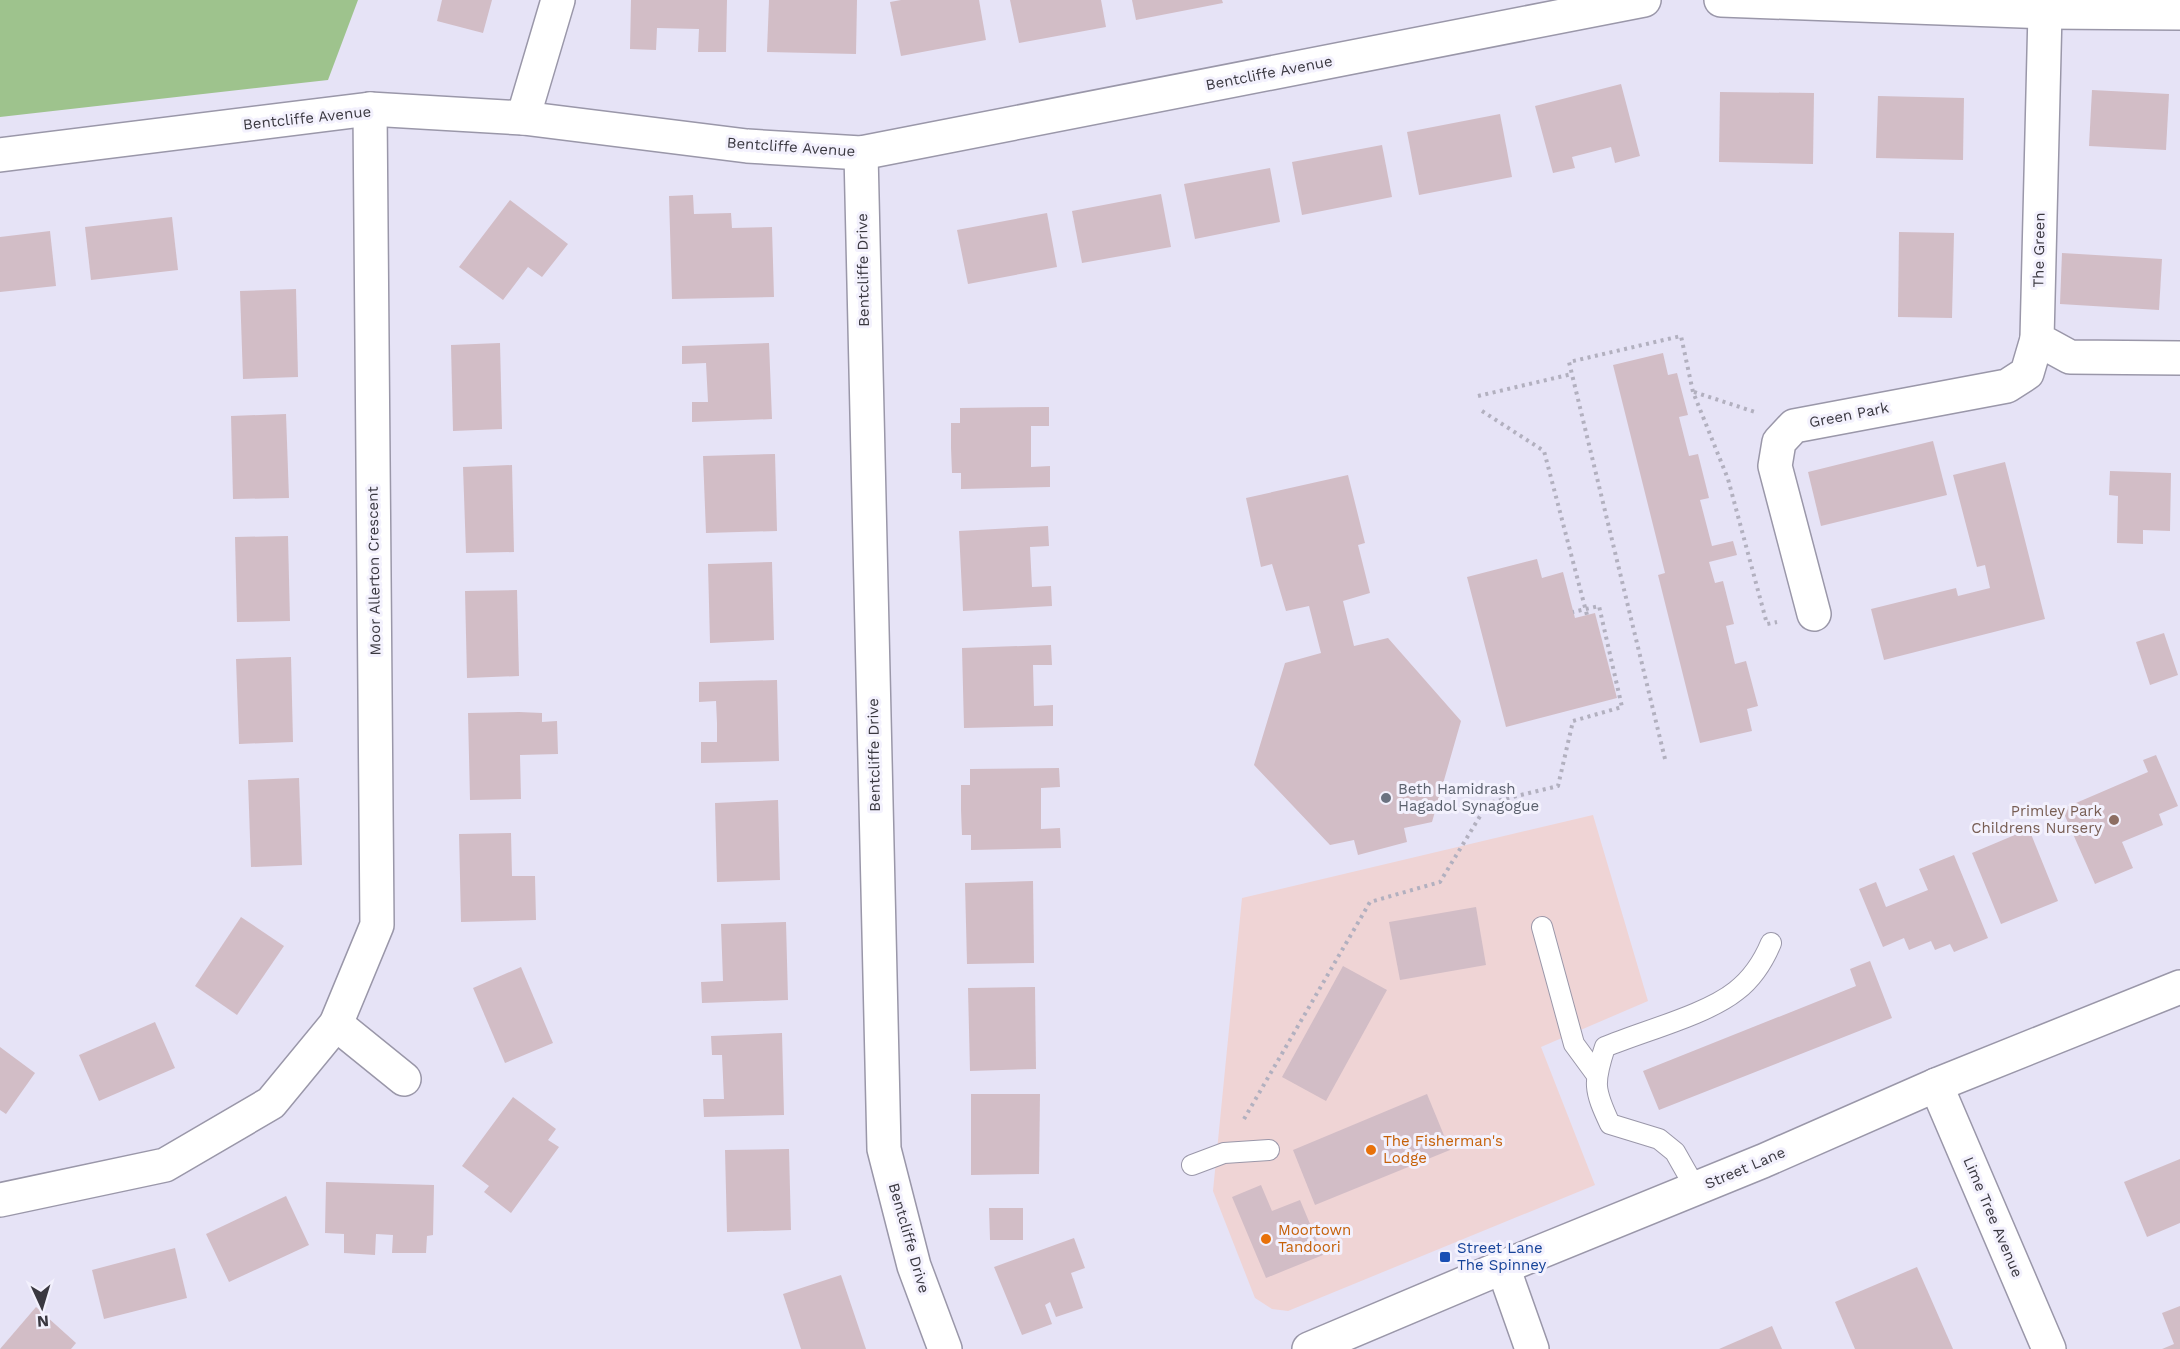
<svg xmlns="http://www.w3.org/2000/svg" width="2180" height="1349" viewBox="0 0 2180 1349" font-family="'Work Sans',sans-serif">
<rect width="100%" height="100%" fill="#e6e3f6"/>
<path fill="#efd4d5" d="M1593 815 1648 1001 1541 1047 1595 1185 1288 1311 1272 1309 1255 1298 1213 1191 1242 898Z"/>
<path fill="#9ec38d" d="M0 0H358L328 80 0 117Z"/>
<g fill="#d2bdc6">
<path d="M442 0H492L483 33 437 21Z"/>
<path d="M631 0H727L726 52H698L699 29 657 28 656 50 630 49Z"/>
<path d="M769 0H857L856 54 767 52Z"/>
<path d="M901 0H979L986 40 901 56 890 2Z"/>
<path d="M1010 0H1101L1106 27 1019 43Z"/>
<path d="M1132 0H1222L1223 3 1136 20Z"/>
<path d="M1621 84 1640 156 1615 163 1611 147 1572 157 1575 168 1553 173 1535 106Z"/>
<path d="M2092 90 2169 94 2166 150 2089 146Z"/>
<path d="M1720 92 1814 93 1813 164 1719 162Z"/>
<path d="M1878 96 1964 98 1963 160 1876 158Z"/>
<path d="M1500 114 1512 177 1419 195 1407 132Z"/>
<path d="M1382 145 1392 197 1302 215 1292 162Z"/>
<path d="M1270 168 1280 222 1195 239 1184 184Z"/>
<path d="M1161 194 1171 247 1082 263 1072 211Z"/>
<path d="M693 195 694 214 731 213 732 228 772 227 774 297 672 299 669 196Z"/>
<path d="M510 200 568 244 542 277 528 267 503 300 459 267Z"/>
<path d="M1047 213 1057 267 968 284 957 230Z"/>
<path d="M172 217 178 270 91 280 85 227Z"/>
<path d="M50 231 56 286 0 292V237Z"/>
<path d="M1899 232 1954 233 1952 318 1898 317Z"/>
<path d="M2062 253 2162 259 2159 310 2060 304Z"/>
<path d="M296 289 298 377 243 379 240 291Z"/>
<path d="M500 343 502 429 453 431 451 345Z"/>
<path d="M769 343 772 419 692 422V402H708L706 363 682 364V346Z"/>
<path d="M1663 353 1668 375 1677 373 1688 415 1679 417 1689 456 1698 454 1709 498 1700 500 1712 546 1733 541 1737 555 1709 562 1715 583 1723 581 1734 624 1726 626 1735 664 1746 661 1758 706 1747 709 1752 731 1700 743 1658 575 1665 573 1613 365Z"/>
<path d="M1049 407V426H1031V467L1050 466V487L961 489V473H952L951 448V423H960V408Z"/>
<path d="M286 414 289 498 233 499 231 416Z"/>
<path d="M1933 441 1947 495 1821 526 1808 472Z"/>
<path d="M775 454 777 531 706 533 703 456Z"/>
<path d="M2005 462 2045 619 1884 660 1871 609 1956 588 1958 596 1990 588 1985 565 1977 567 1953 475Z"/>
<path d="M512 465 514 552 466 553 463 467Z"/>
<path d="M2110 471 2171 473 2170 531 2143 530V544L2117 543 2118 496 2109 495Z"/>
<path d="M1348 475 1365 543 1358 545 1370 593 1343 601 1354 646 1388 638 1461 721 1432 822 1404 828 1407 842 1358 855 1354 840 1330 845 1254 765 1285 663 1321 653 1309 606 1286 611 1272 564 1261 567 1246 498Z"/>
<path d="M1048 526 1049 546 1030 547 1032 587 1051 586 1052 606 963 611 959 531Z"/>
<path d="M288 536 290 621 237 622 235 537Z"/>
<path d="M1537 559 1542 578 1563 572 1575 618 1595 613 1617 698 1506 727 1467 577Z"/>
<path d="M772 562 774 640 710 643 708 564Z"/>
<path d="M517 590 519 676 467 678 465 591Z"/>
<path d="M2164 633 2178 675 2150 685 2136 642Z"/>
<path d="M1051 645 1052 665H1033L1034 706 1053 705V726L964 728 962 648Z"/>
<path d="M291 657 293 742 239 744 236 659Z"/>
<path d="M777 680 779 761 701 763V742H717V723L716 701 699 702V682Z"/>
<path d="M519 712 542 713V722L557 721 558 754 520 755 521 799 470 800 468 713Z"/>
<path d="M2156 755 2178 806 2159 814 2163 825 2122 842 2133 868 2095 884 2062 809 2148 772 2143 760Z"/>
<path d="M1059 768 1060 787 1041 788V829L1060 828 1061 848 971 850V835H962L961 810V785H970V769Z"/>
<path d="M299 778 302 865 251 867 248 780Z"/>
<path d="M778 800 780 880 717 882 715 803Z"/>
<path d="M2029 829 2058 901 2001 924 1972 853Z"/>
<path d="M511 833 512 876H535L536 920 461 922 459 834Z"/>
<path d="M1954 855 1988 938 1954 952 1950 944 1935 950 1931 941 1909 950 1904 938 1883 947 1859 889 1876 882 1886 907 1928 890 1919 869Z"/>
<path d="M1033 881 1034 963 967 964 965 883Z"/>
<path d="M1476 907 1486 965 1400 980 1389 922Z"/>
<path d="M241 917 284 946 237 1015 195 986Z"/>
<path d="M786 922 788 1000 702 1003 701 982 723 981 721 924Z"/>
<path d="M1870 961 1892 1018 1659 1110 1643 1071 1856 986 1850 969Z"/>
<path d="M1343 966 1387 990 1326 1101 1282 1077Z"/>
<path d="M521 967 553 1043 505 1063 473 988Z"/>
<path d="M1035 987 1036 1069 970 1071 968 988Z"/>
<path d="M155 1022 175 1068 99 1101 79 1055Z"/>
<path d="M782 1033 784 1115 704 1117 703 1099H724L722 1055H712L711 1036Z"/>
<path d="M0 1047 35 1073 6 1114 0 1110Z"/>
<path d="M971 1094H1040L1039 1174 971 1175Z"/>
<path d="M1427 1094 1450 1150 1315 1205 1293 1150Z"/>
<path d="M513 1097 556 1129 548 1140 559 1147 511 1213 484 1192 489 1186 462 1166Z"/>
<path d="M789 1149 791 1230 727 1232 725 1150Z"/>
<path d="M2180 1159V1223L2147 1237 2124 1182Z"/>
<path d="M326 1182 434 1185 433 1235 427 1236 426 1253H392L393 1235 376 1234 375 1255 344 1253V1234L325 1233Z"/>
<path d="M1261 1185 1272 1211 1300 1200 1323 1255 1266 1278 1232 1197Z"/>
<path d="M286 1196 309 1245 229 1282 206 1234Z"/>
<path d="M989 1208H1023V1240H990Z"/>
<path d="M1074 1238 1085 1268 1071 1273 1083 1308 1056 1317 1050 1302 1045 1305 1052 1324 1022 1335 994 1267Z"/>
<path d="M175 1248 187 1298 104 1319 92 1270Z"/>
<path d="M1917 1267 1953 1349H1855L1835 1302Z"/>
<path d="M841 1275 866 1349H801L783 1294Z"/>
<path d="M2180 1306V1349H2162L2174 1344 2162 1313Z"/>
<path d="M36 1307 76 1343 71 1349H0Z"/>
<path d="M1772 1326 1782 1349H1719Z"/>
</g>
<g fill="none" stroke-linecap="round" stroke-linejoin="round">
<g stroke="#9a97a9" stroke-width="22">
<g id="service">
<path d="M1542 927 1574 1044 1596 1074"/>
<path d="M1192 1165 1224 1153 1269 1150"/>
<path d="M1696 1189 1675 1152 1659 1139 1610 1124C1594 1090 1593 1083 1605 1047 1643 1031 1706 1015 1736 991 1753 978 1763 962 1771 943"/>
</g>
</g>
<g stroke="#9a97a9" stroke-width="36">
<g id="minor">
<path d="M1721 0 2045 12 2180 13"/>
<path d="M2045 12 2037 339 2070 357 2180 358"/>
<path d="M523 118 558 0"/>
<path d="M861 153 884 1149 914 1266 945 1349"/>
<path d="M0 155 370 109 523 118 747 146 861 153 1644 0"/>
<path d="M1814 614 1775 466 1779 442 1794 426 2007 386 2027 373 2037 339"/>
<path d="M336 1024 404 1079"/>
<path d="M1936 1085 2049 1349"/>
<path d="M0 1200 165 1165 271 1103 336 1024 377 925 370 109"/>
<path d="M1503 1267 1532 1349"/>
</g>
</g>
<g stroke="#9a97a9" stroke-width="36">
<path id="tertiary" d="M1309 1349 1503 1267 1763 1161 1936 1085 2180 987"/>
</g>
<g stroke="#b2b0bf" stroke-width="4" stroke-dasharray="3 4.5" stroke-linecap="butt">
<path d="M1694 392 1755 412"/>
<path d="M1478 396 1572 374"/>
<path d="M1482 411 1544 451 1587 615"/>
<path d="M1665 759 1569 362 1681 336 1693 392 1728 479 1767 624 1777 622"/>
<path d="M1244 1119 1370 902 1440 882 1488 803 1558 786 1573 721 1622 707 1599 606 1573 612"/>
</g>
<use href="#service" stroke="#fff" stroke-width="20"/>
<use href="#minor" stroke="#fff" stroke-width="33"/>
<use href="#tertiary" stroke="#fff" stroke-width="33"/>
</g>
<circle fill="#6b7280" stroke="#f3f1fd" stroke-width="2" cx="1386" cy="798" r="6"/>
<circle fill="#8d6e63" stroke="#f3f1fd" stroke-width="2" cx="2114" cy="820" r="6"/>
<g fill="#e8710a" stroke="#f3f1fd" stroke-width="2">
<circle cx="1371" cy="1150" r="6"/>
<circle cx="1266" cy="1239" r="6"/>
</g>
<rect fill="#1a4fb4" stroke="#f3f1fd" stroke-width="2" x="1439" y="1251" width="12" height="12" rx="3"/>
<g text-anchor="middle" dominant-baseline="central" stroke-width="6" stroke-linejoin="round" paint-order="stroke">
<g font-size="15" fill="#3a3840" stroke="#f3f1fd">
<text transform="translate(1269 73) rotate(-11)">Bentcliffe Avenue</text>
<text transform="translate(307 118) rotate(-6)">Bentcliffe Avenue</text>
<text transform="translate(791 147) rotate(4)">Bentcliffe Avenue</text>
<text transform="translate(2039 250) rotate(-89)">The Green</text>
<text transform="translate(863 270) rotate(-91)">Bentcliffe Drive</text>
<text transform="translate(1849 415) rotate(-11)">Green Park</text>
<text transform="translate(374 571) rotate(-91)">Moor Allerton Crescent</text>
<text transform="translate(874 755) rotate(-91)">Bentcliffe Drive</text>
<text transform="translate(1745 1168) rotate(-23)">Street Lane</text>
<text transform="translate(1993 1217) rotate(67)">Lime Tree Avenue</text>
<text transform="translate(909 1238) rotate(74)">Bentcliffe Drive</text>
</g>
<g font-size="15" fill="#5b616d" stroke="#f3f1fd" text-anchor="start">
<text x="1398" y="789">Beth Hamidrash<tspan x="1398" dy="17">Hagadol Synagogue</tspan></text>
</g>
<g font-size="15" fill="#785e54" stroke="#f3f1fd" text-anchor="end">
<text x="2102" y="811">Primley Park<tspan x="2102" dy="17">Childrens Nursery</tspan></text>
</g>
<g font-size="15" fill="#c56008" stroke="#f3f1fd" text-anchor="start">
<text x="1383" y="1141">The Fisherman's<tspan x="1383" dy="17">Lodge</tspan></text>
<text x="1278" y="1230">Moortown<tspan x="1278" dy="17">Tandoori</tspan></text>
</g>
<g font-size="15" fill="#164399" stroke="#f3f1fd" text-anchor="start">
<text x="1457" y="1248">Street Lane<tspan x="1457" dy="17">The Spinney</tspan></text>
</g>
</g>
<g transform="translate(42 1307) rotate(176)" stroke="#f3f1fd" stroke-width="4.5" paint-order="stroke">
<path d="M0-4.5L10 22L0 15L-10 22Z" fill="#3a3840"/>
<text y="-9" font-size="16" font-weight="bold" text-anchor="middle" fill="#3a3840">N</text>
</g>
</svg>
